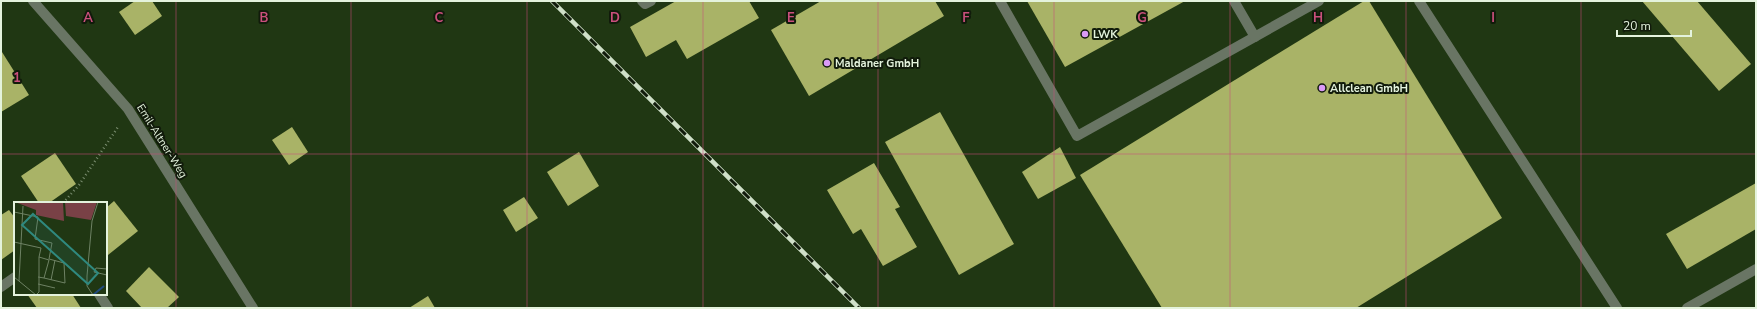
<svg xmlns="http://www.w3.org/2000/svg" width="1757" height="309" viewBox="0 0 1757 309" font-family="'Nunito Sans',sans-serif">
<rect width="100%" height="100%" fill="#203713"/>
<g fill="#a9b367">
<path d="M135 1H152L162 16 135 35 119 12Z"/>
<path d="M676 1H749L759 18 687 59 676 40 646 57 630 27Z"/>
<path d="M821 1H935L944 16 809 96 771 30Z"/>
<path d="M1027 1H1185L1065 67Z"/>
<path d="M1364 1H1369L1502 218 1356 308H1162L1080 175Z"/>
<path d="M1642 1H1697L1751 64 1719 91Z"/>
<path d="M1 52H2L29 95 1 112Z"/>
<path d="M940 112 1014 244 959 275 885 142Z"/>
<path d="M292 127 308 152 289 165 272 140Z"/>
<path d="M1060 147 1076 178 1038 199 1022 172Z"/>
<path d="M579 152 599 186 568 206 547 172Z"/>
<path d="M55 153 76 184 49 203H39L21 176Z"/>
<path d="M874 163 900 207 895 209 917 247 883 266 861 229 853 234 827 190Z"/>
<path d="M1756 183V229L1687 269 1666 234Z"/>
<path d="M524 197 538 218 516 232 503 210Z"/>
<path d="M114 201 138 231 108 255 106 252V208Z"/>
<path d="M9 210 15 218V250L1 260V215Z"/>
<path d="M149 267 179 297 167 308H142L126 291Z"/>
<path d="M27 294H72L81 308H37Z"/>
<path d="M428 296 435 308H409Z"/>
</g>
<g fill="none" stroke-linecap="round" stroke-linejoin="round">
<path stroke="#7a8e70" stroke-width="2.5" stroke-dasharray="1 3" stroke-linecap="butt" d="M63 203 79 185 118 127"/>
<g stroke="#697564" stroke-width="10">
<path d="M642 1 645 4 651 1"/>
<path d="M1000 1 1077 136 1319 1"/>
<path d="M1234 1 1255 37"/>
<path d="M1419 1 1617 308"/>
</g>
<g stroke="#697564" stroke-width="10">
<path d="M33 1 128 109 253 308"/>
<path d="M1 287 15 277"/>
<path d="M99 294 108 308"/>
<path d="M1687 308 1756 269"/>
</g>
<g stroke="#d0e0c9" stroke-width="4.5">
<path id="rail" d="M552 1 859 308"/>
</g>
<use href="#rail" stroke="#111b0b" stroke-width="3" stroke-dasharray="9" stroke-linecap="butt"/>
</g>
<path fill="none" stroke="#ca4f7c" stroke-width="1" stroke-opacity="0.55" d="M176 1V308M351 1V308M527 1V308M703 1V308M878 1V308M1054 1V308M1230 1V308M1406 1V308M1581 1V308M1 154H1756"/>
<g fill="#da9af6" stroke="#111b0b" stroke-width="1.5">
<circle cx="1085" cy="34" r="4"/>
<circle cx="827" cy="63" r="4"/>
<circle cx="1322" cy="88" r="4"/>
</g>
<g text-anchor="middle" dominant-baseline="central" stroke-width="4" stroke-linejoin="round" paint-order="stroke">
<g font-size="11" font-weight="bold" fill="#e4f3dd" stroke="#111b0b" text-anchor="start">
<text x="1093" y="34">LWK</text>
<text x="835" y="63">Maldaner GmbH</text>
<text x="1330" y="88">Allclean GmbH</text>
</g>
<g font-size="11" fill="#e4f3dd" stroke="#111b0b">
<text transform="translate(162 141) rotate(58)">Emil-Altner-Weg</text>
</g>
</g>
<g transform="translate(14 202)">
<rect width="93" height="93" fill="#203713"/>
<path d="M1 0H49L50 19 22 13V8ZM51 0H83L77 18 52 14Z" fill="#794146"/>
<path fill="none" stroke="#214b80" stroke-width="2" d="M79 93 90 84"/>
<path fill="none" stroke="#6e8264" stroke-width="1" d="M0 10 24 15 21 37 38 41 35 57 50 61 51 81 30 76M0 40 27 46 25 55 35 58 30 76 24 75M93 67 82 66 80 70 93 73M0 75 22 93M37 78 41 58M5 79 9 4M24 82 41 86M22 93 25 90V55M79 93 73 84V74L78 19 84 0"/>
<path fill="#2f897f" fill-opacity="0.15" stroke="#2f897f" stroke-width="2" d="M19 12 84 71 74 82 8 23Z"/>
<rect width="93" height="93" fill="none" stroke="#e4f3dd" stroke-width="2"/>
</g>
<g font-size="13" text-anchor="middle" font-weight="bold" fill="#ca4f7c" stroke="#111b0b" stroke-width="4" stroke-linejoin="round" paint-order="stroke">
<text x="88" y="22">A</text>
<text x="264" y="22">B</text>
<text x="439" y="22">C</text>
<text x="615" y="22">D</text>
<text x="791" y="22">E</text>
<text x="966" y="22">F</text>
<text x="1142" y="22">G</text>
<text x="1318" y="22">H</text>
<text x="1493" y="22">I</text>
<text x="17" y="82">1</text>
</g>
<rect width="1757" height="309" fill="none" stroke="#e4f3dd" stroke-width="4"/>
<path d="M1617 30v6h74v-6" fill="none" stroke="#e4f3dd" stroke-width="2"/>
<text x="1623" y="30" font-size="12" fill="#e4f3dd" stroke="#111b0b" stroke-width="3" paint-order="stroke">20 m</text>
</svg>
